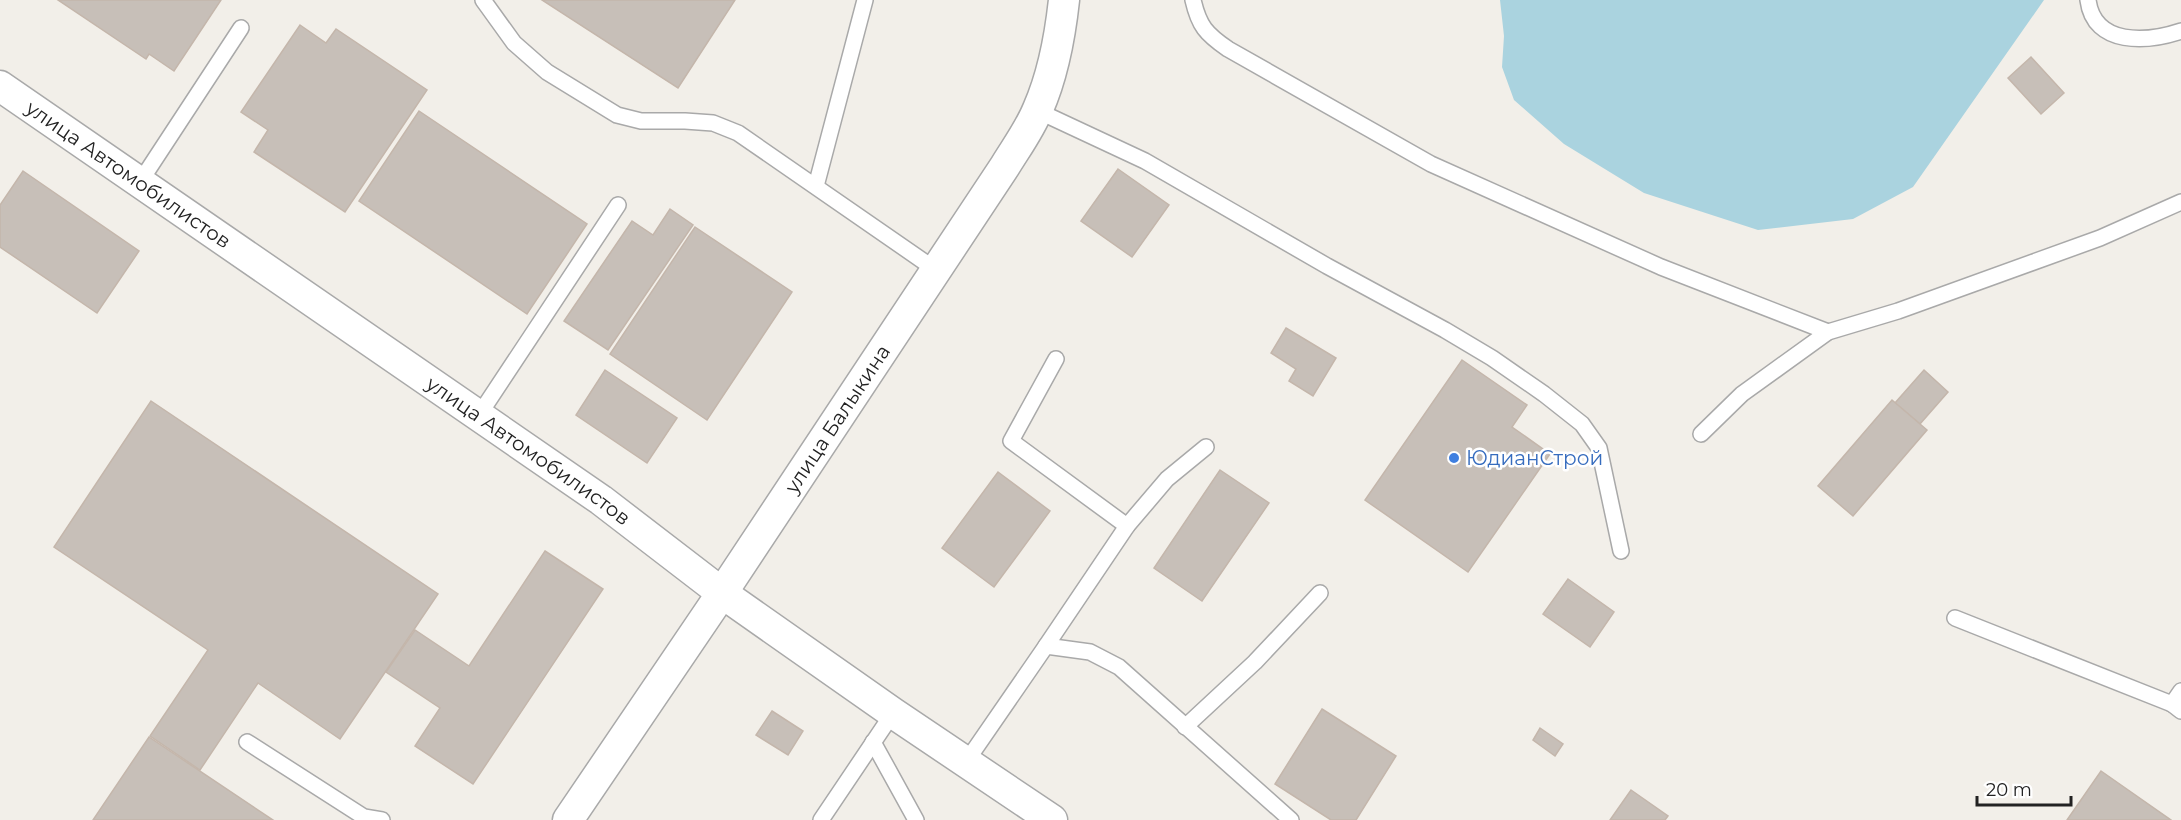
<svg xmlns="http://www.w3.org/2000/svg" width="2181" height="820" viewBox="0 0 2181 820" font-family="Montserrat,sans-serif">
<rect width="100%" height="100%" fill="#f2efe9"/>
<path fill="#aad3df" d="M1500 0H2044L1913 187 1853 219 1758 230 1644 193 1564 144 1514 100 1502 67 1504 36Z"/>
<g fill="#c7bfb8" stroke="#c4b6ab" stroke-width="1.5">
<path d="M58 0H221L174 71 149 54 146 59Z"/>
<path d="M542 0H735L678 88Z"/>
<path d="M300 25 326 43 336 29 427 90 345 212 254 152 268 130 241 112Z"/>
<path d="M2031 57 2064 93 2041 114 2008 78Z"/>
<path d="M419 111 587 224 527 314 359 201Z"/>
<path d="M1118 169 1169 205 1132 257 1081 221Z"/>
<path d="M23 171 139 251 97 313 0 247V205Z"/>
<path d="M670 209 693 225 608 350 564 321 632 221 653 235Z"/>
<path d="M695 227 792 292 707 420 610 354Z"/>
<path d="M1286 328 1336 358 1313 396 1289 381 1296 369 1271 353Z"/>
<path d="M1462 360 1527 405 1512 427 1550 454 1468 572 1365 500Z"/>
<path d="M605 370 677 418 647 463 576 415Z"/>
<path d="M1924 370 1948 392 1920 424 1895 403Z"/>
<path d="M1892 400 1927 430 1853 516 1818 486Z"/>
<path d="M151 401 438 594 340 739 258 683 200 770 150 736 208 650 54 547Z"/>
<path d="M1220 470 1269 503 1202 601 1154 568Z"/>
<path d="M998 472 1050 511 994 587 942 548Z"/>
<path d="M545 551 603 589 473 784 415 746 440 708 386 672 415 630 469 666Z"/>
<path d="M1568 579 1614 612 1590 647 1543 614Z"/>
<path d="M1322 709 1396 756 1356 820H1331L1275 784Z"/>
<path d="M772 711 803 731 788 755 756 735Z"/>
<path d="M1540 728 1563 744 1555 756 1533 740Z"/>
<path d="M149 737 273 820H93Z"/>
<path d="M2101 771 2171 820H2067Z"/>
<path d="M1631 790 1668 816 1665 820H1610Z"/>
</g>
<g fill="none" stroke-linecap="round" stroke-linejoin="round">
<g stroke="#a9a9a9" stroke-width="18">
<g id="lane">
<path d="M483 0 514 43 547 72 617 115 641 121H685L713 123 738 133 936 270"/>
<path d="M1193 0C1199 26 1206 34 1228 49L1431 164 1661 267 1828 332"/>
<path d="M2088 0C2094 47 2148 42 2181 31"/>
<path d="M1038 111 1145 161 1327 266 1445 330 1492 358 1544 394 1582 424 1599 448 1621 551"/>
<path d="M140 182 241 28"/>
<path d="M816 186 865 0"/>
<path d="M1056 359 1011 441 1127 526"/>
<path d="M479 415 618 205"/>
<path d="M1701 434 1742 394 1828 332 1898 311 2100 238 2181 202"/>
<path d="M1955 618 2172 704 2181 711"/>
<path d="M1046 646 1127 526 1167 479 1206 447"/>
<path d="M2172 704 2181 691"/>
<path d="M1185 727 1255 662 1320 593"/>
<path d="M247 742 364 817 382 820"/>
<path d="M873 742 916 820"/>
<path d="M966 762 1046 646 1090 652 1119 667 1291 820"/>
<path d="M821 820 893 713"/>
</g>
</g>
<g stroke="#a9a9a9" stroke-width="33">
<g id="street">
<path id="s1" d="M0 86 601 500 722 593 893 713 1052 820"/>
<path id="s2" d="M568 820 722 593 1005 166C1016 148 1030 129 1038 109 1053 75 1060 37 1064 0"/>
</g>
</g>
<use href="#lane" stroke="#fff" stroke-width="15"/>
<use href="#street" stroke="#fff" stroke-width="30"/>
</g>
<circle fill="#3f7fe0" stroke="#fff" stroke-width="2" cx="1454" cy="458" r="6"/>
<g text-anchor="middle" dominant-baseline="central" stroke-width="5" stroke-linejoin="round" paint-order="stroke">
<g font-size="20" fill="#222" stroke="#fff">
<text stroke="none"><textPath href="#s1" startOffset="156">улица Автомобилистов</textPath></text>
<text stroke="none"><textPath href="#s2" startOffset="483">улица Балыкина</textPath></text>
<text stroke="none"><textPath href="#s1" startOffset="642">улица Автомобилистов</textPath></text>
</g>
<g font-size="20" fill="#366cbe" stroke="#fff" text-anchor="start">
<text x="1466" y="458">ЮдианСтрой</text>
</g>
</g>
<path d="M1977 796v9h94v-9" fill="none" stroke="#222222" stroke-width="3"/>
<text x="1986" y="796" font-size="18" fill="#222222" stroke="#ffffff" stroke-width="4.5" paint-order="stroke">20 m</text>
</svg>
